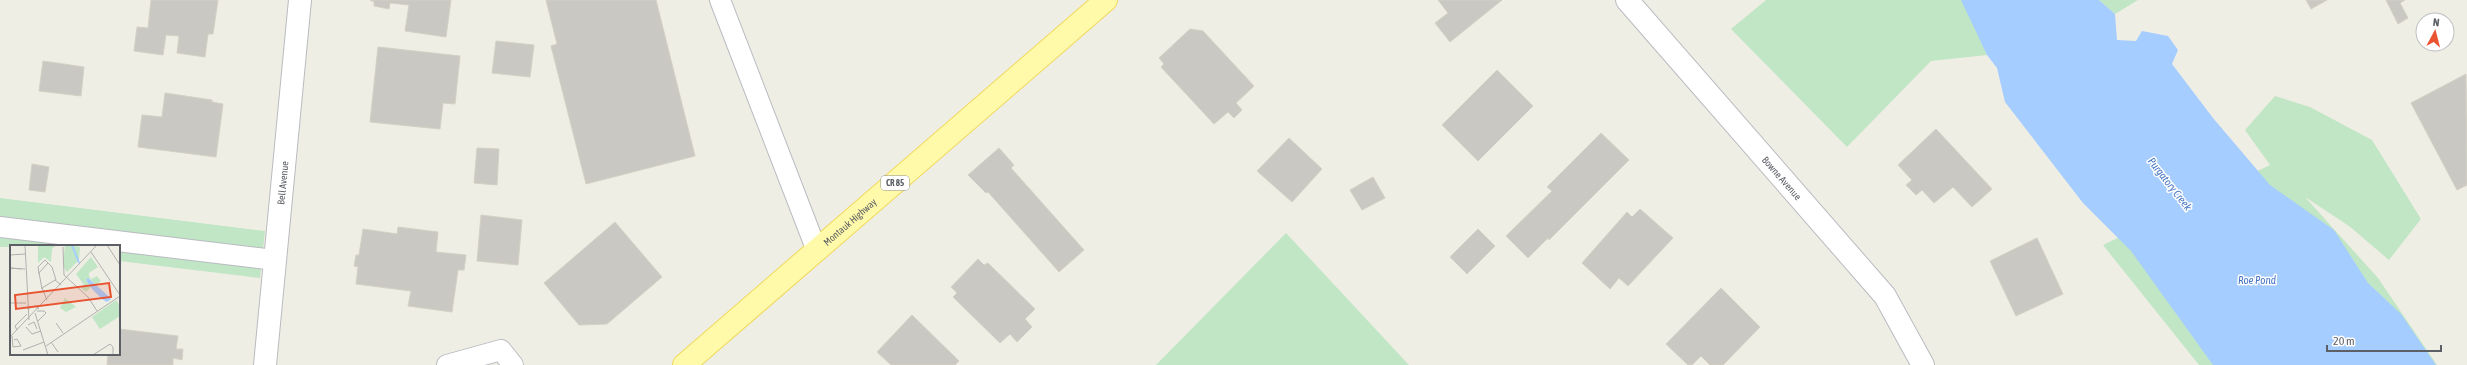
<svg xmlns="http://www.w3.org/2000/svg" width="2467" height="365" viewBox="0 0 2467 365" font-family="'Asap Condensed',sans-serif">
<rect width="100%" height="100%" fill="#efeee5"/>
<g fill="#c1e6c5">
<path d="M1766 0H1965L1987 55 1931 61 1847 147 1731 29Z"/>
<path d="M2099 0H2138L2115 14Z"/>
<path d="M2275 96 2310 107 2372 140 2421 219 2389 260 2349 226 2305 197 2378 278 2437 365H2199L2103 245 2270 165 2245 130Z"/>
<path d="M0 198 265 231 260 278 119 261V246L0 247Z"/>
<path d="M1286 233 1409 365H1156Z"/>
</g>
<path fill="#a5cdff" d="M1961 0H2099L2115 14 2117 40 2136 41 2142 31 2168 36 2178 50 2172 64 2213 118 2270 185 2334 230 2368 283 2401 314 2436 365H2213L2131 251 2083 203 2005 102 1997 68 1987 55Z"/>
<g fill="#cac8c2" stroke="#d4d0c3">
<path d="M151 0H218L213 34H208L205 57 177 53 179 36 166 35 163 55 134 51 137 27 148 28Z"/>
<path d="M370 0H451L446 37 405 31 409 5 390 3 389 9 374 6V2Z"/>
<path d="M546 0H656L695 156 586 184 551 46 557 44Z"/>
<path d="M1438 0H1502L1450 42 1435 23 1448 13Z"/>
<path d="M2306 0H2327L2311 9Z"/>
<path d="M2386 0H2405L2400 3 2408 18 2398 24Z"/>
<path d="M1190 29 1203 31 1254 86 1236 103 1242 110 1234 118 1228 112 1214 124 1161 67 1164 64 1159 58Z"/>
<path d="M496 41 534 45 530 77 492 73Z"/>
<path d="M378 47 460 56 455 104 443 103 440 129 370 122Z"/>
<path d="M43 61 84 67 81 96 39 91Z"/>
<path d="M1497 70 1533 106 1478 161 1442 125Z"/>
<path d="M2466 74 2467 185 2457 190 2411 103Z"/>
<path d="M165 93 212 100V102L223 104 216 157 138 147 142 115 162 117Z"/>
<path d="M1936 129 1992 189 1972 207 1953 187 1934 203 1922 190 1916 195 1906 185 1912 180 1898 165Z"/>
<path d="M1601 133 1629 160 1549 240 1548 238 1528 258 1506 236 1552 191 1547 187Z"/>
<path d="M1289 138 1322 169 1292 202 1257 171Z"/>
<path d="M477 148 499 149 497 185 474 183Z"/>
<path d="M999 148 1014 165 1011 168 1084 250 1059 272 988 192 986 193 968 175Z"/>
<path d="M32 164 49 167 45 192 29 190Z"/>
<path d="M1373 177 1385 198 1362 210 1350 190Z"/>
<path d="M1640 209 1673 238 1628 286 1619 278 1610 289 1582 263 1627 212 1632 217Z"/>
<path d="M481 215 522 220 518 265 477 261Z"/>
<path d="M615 222 662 277 607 324 579 325 544 283Z"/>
<path d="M398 227 438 232 436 252 466 255 464 270H458L452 312 408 306 411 291 356 284 358 267 354 266 356 255H359L363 229 397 234Z"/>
<path d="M1478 229 1495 246 1467 274 1450 257Z"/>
<path d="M2037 238 2063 294 2016 316 1990 261Z"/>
<path d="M978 259 984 265 988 263 1035 309 1025 319 1032 327 1017 342 1010 334 1000 343 953 297 957 293 951 287Z"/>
<path d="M1721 288 1760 327 1723 365H1710L1701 356 1692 365H1688L1666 344Z"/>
<path d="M912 315 959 361 955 365H891L877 352Z"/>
<path d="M119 329 178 336 176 349H183L182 360 173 358V365H107L108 354H119Z"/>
</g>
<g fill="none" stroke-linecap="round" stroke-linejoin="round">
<g stroke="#b9bbc0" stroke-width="22">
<g id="lane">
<path d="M720 0 817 251"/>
<path d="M0 227 275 260"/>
<path d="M447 365 501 350 513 365"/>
</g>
</g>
<g stroke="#b9bbc0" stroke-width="24">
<g id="street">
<path id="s1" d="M1627 0 1885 296 1923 365"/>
<path id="s2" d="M265 365 300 0"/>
</g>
</g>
<g stroke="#f1d85b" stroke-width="24">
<g id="primary">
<path id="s3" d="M684 365 1106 0"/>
</g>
</g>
<use href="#lane" stroke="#fff" stroke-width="20"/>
<use href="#street" stroke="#fff" stroke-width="22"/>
<use href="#primary" stroke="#fffaaa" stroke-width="22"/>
</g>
<g text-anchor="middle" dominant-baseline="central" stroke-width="3" stroke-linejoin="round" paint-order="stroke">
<rect fill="#fff" stroke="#8d8f93" stroke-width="1" x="881" y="176" width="28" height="14" rx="3"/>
<g font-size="9" font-weight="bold" fill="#5c5f65">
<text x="895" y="183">CR 85</text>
</g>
<g font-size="10" fill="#5c5f65" stroke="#fff">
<text stroke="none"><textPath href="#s1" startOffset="236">Bowne Avenue</textPath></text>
<text stroke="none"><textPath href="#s2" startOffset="183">Bell Avenue</textPath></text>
<text stroke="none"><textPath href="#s3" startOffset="219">Montauk Highway</textPath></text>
</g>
<g font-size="11" font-style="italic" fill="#4675c3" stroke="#fff">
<text transform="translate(2170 184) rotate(52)">Purgatory Creek</text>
<text x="2257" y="280">Roe Pond</text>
</g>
</g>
<g transform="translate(10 245)">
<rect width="110" height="110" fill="#efeee5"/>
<path d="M28 0H46L42 4 41 17 34 12 28 18ZM55 0 70 2 69 15 57 27 53 21ZM81 12 88 22 79 28V31L81 34 87 31 91 36 86 40 80 34 76 35 81 42 76 47 71 43 74 40 66 29ZM55 53 66 62 56 67 50 63ZM106 55 110 61V71L90 84 82 72Z" fill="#c1e6c5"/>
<path d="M78 33 95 48 101 54 97 57 92 54 82 44 76 35Z" fill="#a5cdff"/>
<path fill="none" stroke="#a5cdff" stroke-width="2" d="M62 0 69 18"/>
<path fill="none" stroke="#b0b1ae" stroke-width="1" d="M15 0 19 75M97 0 110 20M53 2 54 30 78 52 87 66M81 7 110 50M0 10 15 9M11 24 0 23 15 24M28 29 38 18M32 44 28 22 35 15 42 22 46 35M37 55 32 43 45 35 51 40M0 58H16M17 64 25 61 29 64M27 66H34L36 68 28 76M25 68 38 110M0 72V88M46 78 53 88M18 80 24 77 27 84M16 82 22 89 31 86M7 85 5 81 17 69M2 91 3 102 11 101 7 94 4 95M0 92 87 0M41 97 48 107M36 101 110 51M13 105 34 97M83 110 100 99 103 102V110"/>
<path fill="#e95330" fill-opacity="0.15" stroke="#e95330" stroke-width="2" d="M99 38 101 52 6 64 5 50Z"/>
<rect width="110" height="110" fill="none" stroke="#5c5f65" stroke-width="2"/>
</g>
<g transform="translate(2435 32) rotate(7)"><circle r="19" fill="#ffffff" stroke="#bebfc1"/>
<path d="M0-3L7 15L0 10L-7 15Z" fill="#e95330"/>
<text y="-6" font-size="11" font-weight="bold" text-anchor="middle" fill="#5c5f65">N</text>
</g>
<path d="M2327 345v6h114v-6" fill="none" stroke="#5c5f65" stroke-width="2"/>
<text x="2333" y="345" font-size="12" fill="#5c5f65" stroke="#ffffff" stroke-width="3" paint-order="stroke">20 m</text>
</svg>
